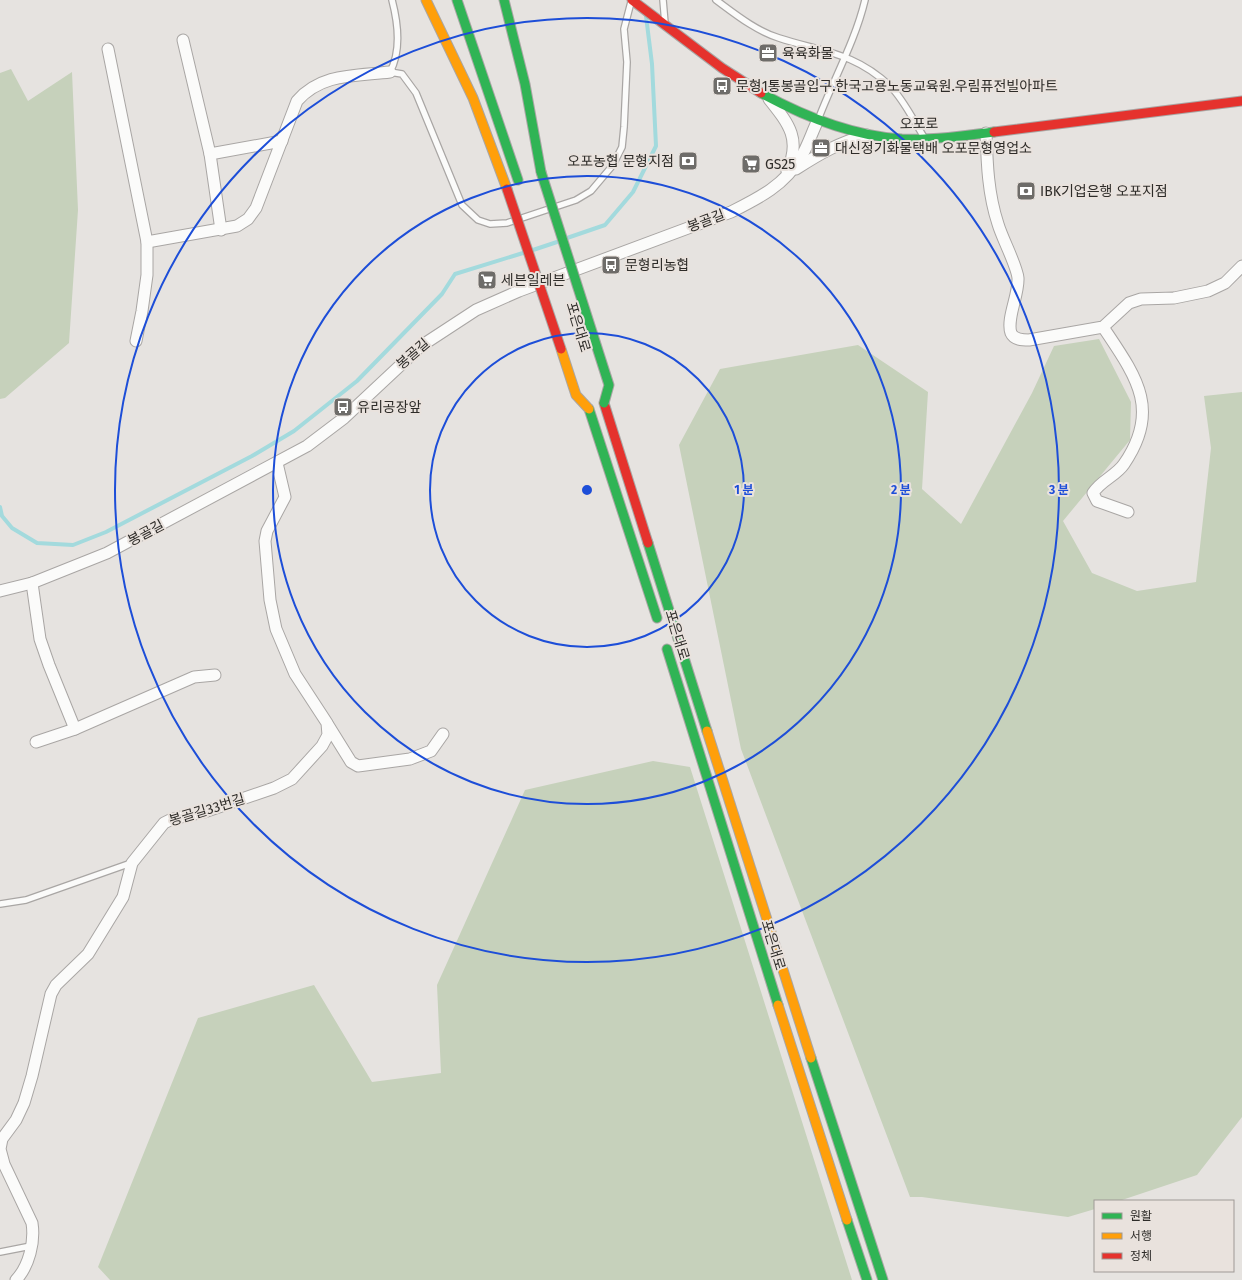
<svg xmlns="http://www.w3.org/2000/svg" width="1242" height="1280" viewBox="0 0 1242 1280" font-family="'Fira Sans','Noto Sans KR',sans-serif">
<rect width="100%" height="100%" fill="#e6e3e0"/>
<g fill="#c6d1bb">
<path d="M11 69 28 101 72 72 78 210 69 343 5 398 0 399V73Z"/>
<path d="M1099 339 1131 402 1130 440 1063 521 1092 573 1137 591 1196 582 1211 448 1204 396 1242 392V1117L1197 1175 1119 1201H1095V1209L1068 1217 922 1197H910L741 749 679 445 720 369 858 345 928 392 922 489 961 524 1032 393 1054 346Z"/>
<path d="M653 761 690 767 852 1280H110L98 1267 198 1018 314 985 372 1082 441 1073 437 985 525 790Z"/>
</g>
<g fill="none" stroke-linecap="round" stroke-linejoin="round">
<g stroke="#a3dadd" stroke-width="4">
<path d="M567 238 605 225 633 192 656 146 652 64 646 16"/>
<path d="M533 250 557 242"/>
<path d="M0 507 2 516 12 528 37 543 73 545 106 532 252 456 294 431 357 381 442 294 455 274 523 253"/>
</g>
<g stroke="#a9a6a4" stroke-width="8">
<g id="lane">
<path d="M392 0C398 23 402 50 390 72L402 74 416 93 462 205 478 220 490 224 507 223 576 200 591 191 613 165 622 147 624 127 627 62 624 29 631 2"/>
<path d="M663 0 665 23"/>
<path d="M716 0C735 14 756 31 779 38 822 52 854 52 890 86 904 100 913 120 924 137"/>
<path d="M818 120C833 80 855 42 865 0"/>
<path d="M0 904 26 900 131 863"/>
<path d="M0 1252 31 1246"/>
</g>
</g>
<g stroke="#a9a6a4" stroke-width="13">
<g id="street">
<path d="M183 40 210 154 221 230"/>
<path d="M108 49 147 242V275L142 311 136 341"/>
<path d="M769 99C788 123 802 139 787 171"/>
<path d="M986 133C987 163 988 194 998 224 1002 238 1017 266 1018 278 1019 295 1006 319 1011 333 1014 340 1023 340 1029 340L1103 327 1129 303 1141 299 1174 298 1208 291 1225 283 1242 266"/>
<path d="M210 154 282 141"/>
<path d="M796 169C819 154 840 142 867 135"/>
<path d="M147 242 237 226 248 219 256 208 297 101C321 73 356 76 390 72"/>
<path d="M1103 327C1135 375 1162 409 1124 464 1116 476 1101 480 1093 493L1097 501 1128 512"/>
<path d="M32 583 40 639 49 665 75 729"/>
<path d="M0 591 32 583 107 553 307 446 344 418 421 346 476 310 519 291 731 212C759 198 785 185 801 157 808 146 812 132 818 120"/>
<path d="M328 725 351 762 358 766 410 759 431 751 443 734"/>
<path d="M36 742 75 729 194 677 215 675"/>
<path d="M16 1280C29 1266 35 1242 32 1223L4 1164 0 1149 2 1139 16 1120 24 1103 32 1076 51 994 56 985 88 954 123 897 132 863 164 823 172 819 204 812 274 788 292 779 322 746 328 735 327 723 295 674 276 629 270 600 265 541 267 531 285 497 277 463"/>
</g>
</g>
<g stroke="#a9a6a4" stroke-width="11">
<g id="fast">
<path d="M457 0 518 180"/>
<path d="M504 0 525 84 541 172"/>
<path d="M761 93C805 117 852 136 902 139 933 140 964 136 994 132"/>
<path d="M589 409 657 618"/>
<path d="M648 543 707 731"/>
<path d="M667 649 778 1005"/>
<path d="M811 1058 883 1280"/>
<path d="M847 1220 867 1280"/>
</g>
</g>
<g stroke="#a9a6a4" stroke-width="11">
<g id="slow">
<path d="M426 0 473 98 507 189"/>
<path d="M707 731 811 1058"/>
<path d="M778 1005 847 1220"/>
</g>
</g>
<g stroke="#a9a6a4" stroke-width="11">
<g id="jam">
<path d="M632 0 722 68 761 93"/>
<path d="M994 132 1242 101"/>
<path d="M604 403 648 543"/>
</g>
</g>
<use href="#lane" stroke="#fbfbfa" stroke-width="5.5"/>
<use href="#street" stroke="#fbfbfa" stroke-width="11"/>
<use href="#fast" stroke="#30b455" stroke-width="9"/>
<use href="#slow" stroke="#ff9f0a" stroke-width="9"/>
<use href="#jam" stroke="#e5322d" stroke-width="9"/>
<g stroke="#a9a6a4" stroke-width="11" stroke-linecap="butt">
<path id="fast-bridge" d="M541 172 609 385 604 403"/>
</g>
<g stroke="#a9a6a4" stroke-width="11" stroke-linecap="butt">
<path id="slow-bridge" d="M561 349 576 395 589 409"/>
</g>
<g stroke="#a9a6a4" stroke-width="11" stroke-linecap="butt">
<path id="jam-bridge" d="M507 189 561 349"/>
</g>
<use href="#fast-bridge" stroke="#30b455" stroke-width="9"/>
<use href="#slow-bridge" stroke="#ff9f0a" stroke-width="9"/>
<use href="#jam-bridge" stroke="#e5322d" stroke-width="9"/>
</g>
<g fill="none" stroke="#1d4ed8" stroke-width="2">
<circle cx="587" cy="490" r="157"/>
<circle cx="587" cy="490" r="314"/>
<circle cx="587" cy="490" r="472"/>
</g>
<defs>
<g id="office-square" transform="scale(1)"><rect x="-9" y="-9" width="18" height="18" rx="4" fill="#6e6c69" stroke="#e9e2dd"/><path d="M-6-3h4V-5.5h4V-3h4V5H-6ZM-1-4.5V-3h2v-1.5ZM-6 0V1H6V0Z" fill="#fff"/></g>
<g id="bus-square" transform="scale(1)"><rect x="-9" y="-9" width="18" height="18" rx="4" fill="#6e6c69" stroke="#e9e2dd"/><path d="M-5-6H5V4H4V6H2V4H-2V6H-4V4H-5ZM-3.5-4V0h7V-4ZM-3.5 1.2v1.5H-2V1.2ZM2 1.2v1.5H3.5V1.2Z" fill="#fff"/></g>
<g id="bank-square" transform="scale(1)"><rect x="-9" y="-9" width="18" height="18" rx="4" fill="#6e6c69" stroke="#e9e2dd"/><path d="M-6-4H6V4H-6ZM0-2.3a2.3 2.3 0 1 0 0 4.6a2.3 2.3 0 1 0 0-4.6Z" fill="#fff"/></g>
<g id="supermarket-square" transform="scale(1)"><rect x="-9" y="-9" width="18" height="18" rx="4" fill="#6e6c69" stroke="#e9e2dd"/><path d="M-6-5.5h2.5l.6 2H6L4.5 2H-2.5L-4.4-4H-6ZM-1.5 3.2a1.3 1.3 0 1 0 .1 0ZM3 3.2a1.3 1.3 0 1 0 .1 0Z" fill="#fff"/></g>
</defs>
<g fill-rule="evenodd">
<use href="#office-square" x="768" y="53"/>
<use href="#bus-square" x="722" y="86"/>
<use href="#office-square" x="821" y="148"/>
<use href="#bank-square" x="688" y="161"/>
<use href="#supermarket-square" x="751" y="164"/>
<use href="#bank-square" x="1026" y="191"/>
<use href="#bus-square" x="611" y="265"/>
<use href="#supermarket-square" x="487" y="280"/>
<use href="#bus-square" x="343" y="407"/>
</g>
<g text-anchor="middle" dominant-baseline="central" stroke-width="4" stroke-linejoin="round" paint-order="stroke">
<g font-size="14" fill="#2e2c29" stroke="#e9e2dd" text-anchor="start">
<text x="782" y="53">육육화물</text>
<text x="736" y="86">문형1통봉골입구.한국고용노동교육원.우림퓨전빌아파트</text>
<text x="835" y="148">대신정기화물택배 오포문형영업소</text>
<text x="674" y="161" text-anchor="end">오포농협 문형지점</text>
<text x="765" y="164">GS25</text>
<text x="1040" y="191">IBK기업은행 오포지점</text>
<text x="625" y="265">문형리농협</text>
<text x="501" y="280">세븐일레븐</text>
<text x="357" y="407">유리공장앞</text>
</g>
<g font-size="14" fill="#2e2c29" stroke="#e9e2dd">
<text transform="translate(919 124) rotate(-1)">오포로</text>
<text transform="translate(706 221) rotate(-21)">봉골길</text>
<text transform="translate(578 327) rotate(73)">포은대로</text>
<text transform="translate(413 354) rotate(-41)">봉골길</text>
<text transform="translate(146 533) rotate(-28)">봉골길</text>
<text transform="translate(677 635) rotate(73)">포은대로</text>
<text transform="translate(207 810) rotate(-17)">봉골길33번길</text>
<text transform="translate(773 945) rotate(73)">포은대로</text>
</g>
</g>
<circle cx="587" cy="490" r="6" fill="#1d4ed8" stroke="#e9e2dd" stroke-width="2"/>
<g font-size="12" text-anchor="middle" font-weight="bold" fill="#1d4ed8" stroke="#e9e2dd" stroke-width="4" stroke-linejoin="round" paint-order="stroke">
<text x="744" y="494">1 분</text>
<text x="901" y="494">2 분</text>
<text x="1059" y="494">3 분</text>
</g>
<rect x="1094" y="1200" width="140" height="72" fill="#e9e2dd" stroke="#9e9995"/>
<rect x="1102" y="1213" width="20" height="6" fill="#30b455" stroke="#9e9995"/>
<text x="1130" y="1220" font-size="12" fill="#2e2c29">원활</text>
<rect x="1102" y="1233" width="20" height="6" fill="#ff9f0a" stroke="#9e9995"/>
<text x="1130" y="1240" font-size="12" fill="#2e2c29">서행</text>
<rect x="1102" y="1253" width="20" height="6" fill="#e5322d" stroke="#9e9995"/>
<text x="1130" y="1260" font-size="12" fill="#2e2c29">정체</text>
</svg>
